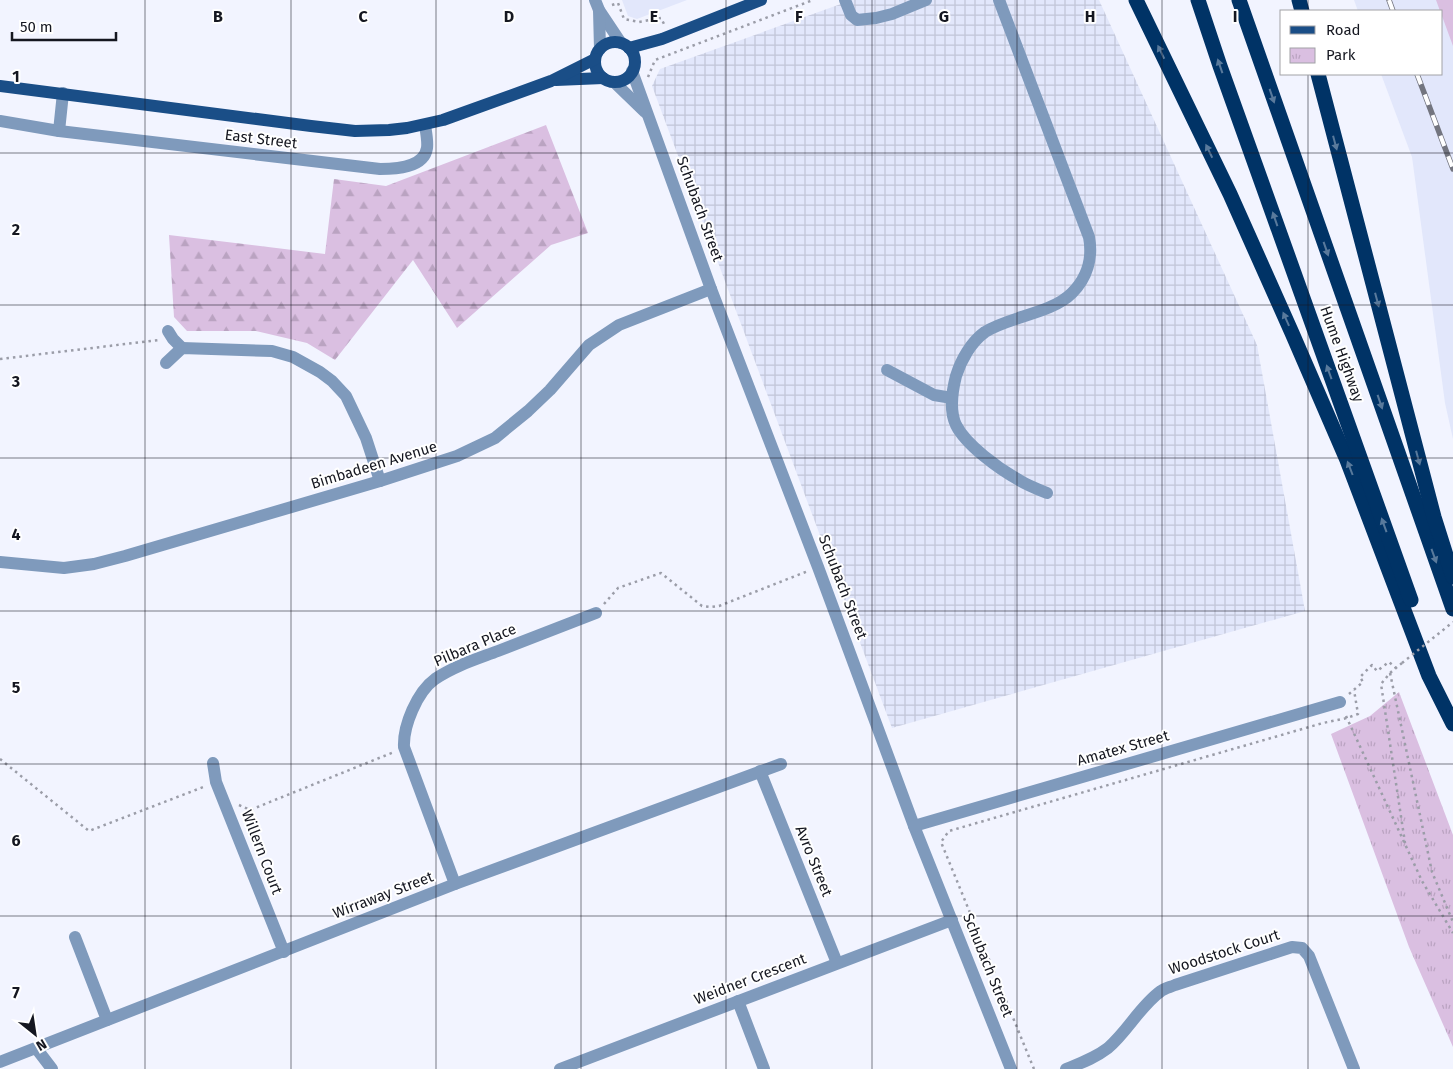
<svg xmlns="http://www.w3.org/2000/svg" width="1453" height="1069" viewBox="0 0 1453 1069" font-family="'Fira Sans',sans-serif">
<defs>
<pattern id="industrial-grid" width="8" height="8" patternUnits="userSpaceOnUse" patternTransform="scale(1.25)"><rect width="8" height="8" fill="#e2e7fb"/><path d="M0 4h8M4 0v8" fill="none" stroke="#c1c5d7"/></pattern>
<pattern id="forest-firs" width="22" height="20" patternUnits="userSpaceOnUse" patternTransform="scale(1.25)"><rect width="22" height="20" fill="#dabfe1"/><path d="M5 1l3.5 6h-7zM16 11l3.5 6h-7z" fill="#baa3c1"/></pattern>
<pattern id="park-tufts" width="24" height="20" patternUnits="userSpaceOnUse" patternTransform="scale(1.25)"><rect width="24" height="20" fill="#dabfe1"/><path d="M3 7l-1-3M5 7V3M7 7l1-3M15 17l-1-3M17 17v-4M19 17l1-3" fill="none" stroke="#baa3c1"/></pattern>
</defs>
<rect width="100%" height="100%" fill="#f2f4ff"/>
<g fill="#e2e7fb">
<path d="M622 0H687L637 19 628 16Z"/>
<path d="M1354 0H1440L1453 32V439L1445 403 1412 157 1381 74H1442V11H1358Z"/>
</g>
<path fill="url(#industrial-grid)" d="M852 0H1099L1257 345 1305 611 892 728 652 86 660 69Z"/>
<path fill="#dabfe1" d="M1436 0H1453V46L1442 16V11H1440Z"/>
<path fill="url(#forest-firs)" d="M546 125 588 233 551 245 457 328 413 260 335 360 307 343 256 331H187L174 317 169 235 325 254 334 179 386 186Z"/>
<path fill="url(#park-tufts)" d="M1399 692 1453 835V1047L1409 947 1331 734 1370 716Z"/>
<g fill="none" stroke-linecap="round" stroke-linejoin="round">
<g stroke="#9b9da8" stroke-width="2.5" stroke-dasharray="2.5 4" stroke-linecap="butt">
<path d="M612 5 618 3 624 19 639 22 661 18 665 26"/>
<path d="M648 77 655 60 813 0"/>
<path d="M0 359 159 340"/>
<path d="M604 604 618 588 661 573 702 606 711 607 719 606 808 571"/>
<path d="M1402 663 1390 673 1381 684 1405 843"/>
<path d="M1390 673 1432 872 1453 922"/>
<path d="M1349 694 1363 682 1360 677 1372 665 1377 671 1389 662 1396 668"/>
<path d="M1346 716 1422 881 1453 933"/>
<path d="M0 759 89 831 206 786"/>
<path d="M239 805 250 810 394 752"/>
<path d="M1034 1069 941 842 949 831 1323 723 1347 718 1358 714 1354 690"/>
</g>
<g stroke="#7f9abc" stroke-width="12">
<path d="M595 0 599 10 621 43"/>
<path d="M845 0 851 15 857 20 876 18 892 14 926 0"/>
<path d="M999 0 1089 237C1093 258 1087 278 1072 293 1051 314 1010 316 985 332 971 342 961 360 956 376 952 392 949 410 956 425 966 445 999 469 1019 480 1027 485 1037 489 1047 493"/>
<path d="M599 10 600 49"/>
<path d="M632 71 711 289 818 567 914 826 1011 1069"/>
<path d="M614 82 645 112"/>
<path d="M0 121 59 131 380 169C395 169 424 168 427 148 428 141 426 132 425 125"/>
<path d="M59 131 63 93"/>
<path d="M168 331 173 339 182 348"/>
<path d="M166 363 182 348 272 351 293 357 320 372 332 381 346 396 366 438 380 481"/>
<path d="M887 370 934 395 952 398"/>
<path d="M0 562 64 568 94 564 125 556 380 481 457 456 495 438 528 411 550 390 589 345 619 325 711 289"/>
<path d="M213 763 216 782 284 952"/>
<path d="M760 771 837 963"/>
<path d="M914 826 1340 702"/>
<path d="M455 884 404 747C403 726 417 692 435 679 454 666 477 659 498 651 531 638 563 626 596 613"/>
<path d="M75 937 107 1020"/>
<path d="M738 1001 764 1069"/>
<path d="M36 1048 52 1069"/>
<path d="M0 1062 455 884 781 764"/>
<path d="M560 1069 952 920"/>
<path d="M1066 1069C1081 1063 1095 1058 1108 1048 1128 1031 1140 1006 1161 991 1165 988 1171 987 1175 985L1292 947 1302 948 1309 956 1354 1069"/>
</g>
<g stroke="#1a4e87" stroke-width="12">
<circle cx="615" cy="62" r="20"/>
<path d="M629 48 662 39 761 0"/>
<path d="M556 80 603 78"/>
<path d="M0 86 311 126 355 131 389 130 407 128 443 120 551 81 595 59"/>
</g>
<g stroke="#036" stroke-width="15">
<path d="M1136 0 1230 194 1292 333 1347 460 1429 676 1453 724"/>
<path d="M1198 0 1220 66 1411 600"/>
<path d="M1239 0 1453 609"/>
<path d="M1299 0 1302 11"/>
<path d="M1318 74 1434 517 1453 577"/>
</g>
<g stroke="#73757f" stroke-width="5.5">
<g id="rail">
<path d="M1389 0 1393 11"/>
<path d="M1417 74 1453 169"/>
</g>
</g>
<use href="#rail" stroke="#fff" stroke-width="4" stroke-dasharray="11" stroke-linecap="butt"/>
<path stroke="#9b9da8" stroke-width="2.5" stroke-dasharray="2.5 4" stroke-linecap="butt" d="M1402 663 1453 622"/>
</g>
<defs><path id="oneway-solid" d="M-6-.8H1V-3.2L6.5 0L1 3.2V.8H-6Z" transform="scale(1.25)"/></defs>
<g fill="#597a9c">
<use href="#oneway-solid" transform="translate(1161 52) rotate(-116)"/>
<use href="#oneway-solid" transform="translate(1220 66) rotate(-109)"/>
<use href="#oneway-solid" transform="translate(1272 96) rotate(71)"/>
<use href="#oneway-solid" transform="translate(1335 143) rotate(75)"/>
<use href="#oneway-solid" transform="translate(1209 151) rotate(-116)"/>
<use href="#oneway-solid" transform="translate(1275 219) rotate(-109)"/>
<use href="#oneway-solid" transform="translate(1326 249) rotate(71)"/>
<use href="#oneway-solid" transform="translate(1377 300) rotate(75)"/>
<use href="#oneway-solid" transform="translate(1286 319) rotate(-114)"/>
<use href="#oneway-solid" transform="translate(1329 372) rotate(-110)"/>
<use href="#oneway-solid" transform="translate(1380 402) rotate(71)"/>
<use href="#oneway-solid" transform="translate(1418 458) rotate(75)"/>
<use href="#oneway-solid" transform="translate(1350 468) rotate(-111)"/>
<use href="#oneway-solid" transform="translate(1384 525) rotate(-110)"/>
<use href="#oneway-solid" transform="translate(1434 556) rotate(70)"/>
</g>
<path fill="none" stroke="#151720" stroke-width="1" stroke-opacity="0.55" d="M145 0V1069M291 0V1069M436 0V1069M581 0V1069M726 0V1069M872 0V1069M1017 0V1069M1162 0V1069M1308 0V11M1308 74V1069M0 153H1453M0 305H1453M0 458H1453M0 611H1453M0 764H1453M0 916H1453"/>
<g text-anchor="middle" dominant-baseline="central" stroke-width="4" stroke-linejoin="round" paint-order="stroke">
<g font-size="15" fill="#151720" stroke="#fff">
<text transform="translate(261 139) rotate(7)">East Street</text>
<text transform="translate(700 209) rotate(70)">Schubach Street</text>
<text transform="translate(1342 354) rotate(70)">Hume Highway</text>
<text transform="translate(374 465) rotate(-17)">Bimbadeen Avenue</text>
<text transform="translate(843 587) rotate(69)">Schubach Street</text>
<text transform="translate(475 645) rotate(-23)">Pilbara Place</text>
<text transform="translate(1123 748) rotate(-16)">Amatex Street</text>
<text transform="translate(262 852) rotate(69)">Willern Court</text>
<text transform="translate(814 861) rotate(68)">Avro Street</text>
<text transform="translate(383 895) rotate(-21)">Wirraway Street</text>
<text transform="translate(1224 952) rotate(-18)">Woodstock Court</text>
<text transform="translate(988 965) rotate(68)">Schubach Street</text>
<text transform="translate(750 979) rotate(-21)">Weidner Crescent</text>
</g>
</g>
<g font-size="16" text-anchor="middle" font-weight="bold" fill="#151720" stroke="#fff" stroke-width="4" stroke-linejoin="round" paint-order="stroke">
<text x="218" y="22">B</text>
<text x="363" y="22">C</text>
<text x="509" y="22">D</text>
<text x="654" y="22">E</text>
<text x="799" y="22">F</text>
<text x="944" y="22">G</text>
<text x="1090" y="22">H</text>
<text x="1235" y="22">I</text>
<text x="16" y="82">1</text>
<text x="16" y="235">2</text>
<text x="16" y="387">3</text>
<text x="16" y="540">4</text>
<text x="16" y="693">5</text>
<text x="16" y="846">6</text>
<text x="16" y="998">7</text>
</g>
<rect x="1280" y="10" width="162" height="65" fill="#ffffff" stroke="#a1a2a6"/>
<rect x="1290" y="26" width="25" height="8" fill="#1a4e87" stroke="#a1a2a6"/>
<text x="1326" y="35" font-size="15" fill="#151720">Road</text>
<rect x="1290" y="48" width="25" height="15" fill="url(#park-tufts)" stroke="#a1a2a6"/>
<text x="1326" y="60" font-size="15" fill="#151720">Park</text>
<g transform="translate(35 1034) rotate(150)" stroke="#ffffff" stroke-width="4" paint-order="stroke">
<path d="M0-4L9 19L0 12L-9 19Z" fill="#151720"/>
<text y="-8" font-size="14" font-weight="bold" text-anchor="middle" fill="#151720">N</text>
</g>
<path d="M12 32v8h104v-8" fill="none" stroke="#151720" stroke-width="2.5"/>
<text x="20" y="32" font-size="15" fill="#151720" stroke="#ffffff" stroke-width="4" paint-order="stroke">50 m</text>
</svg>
